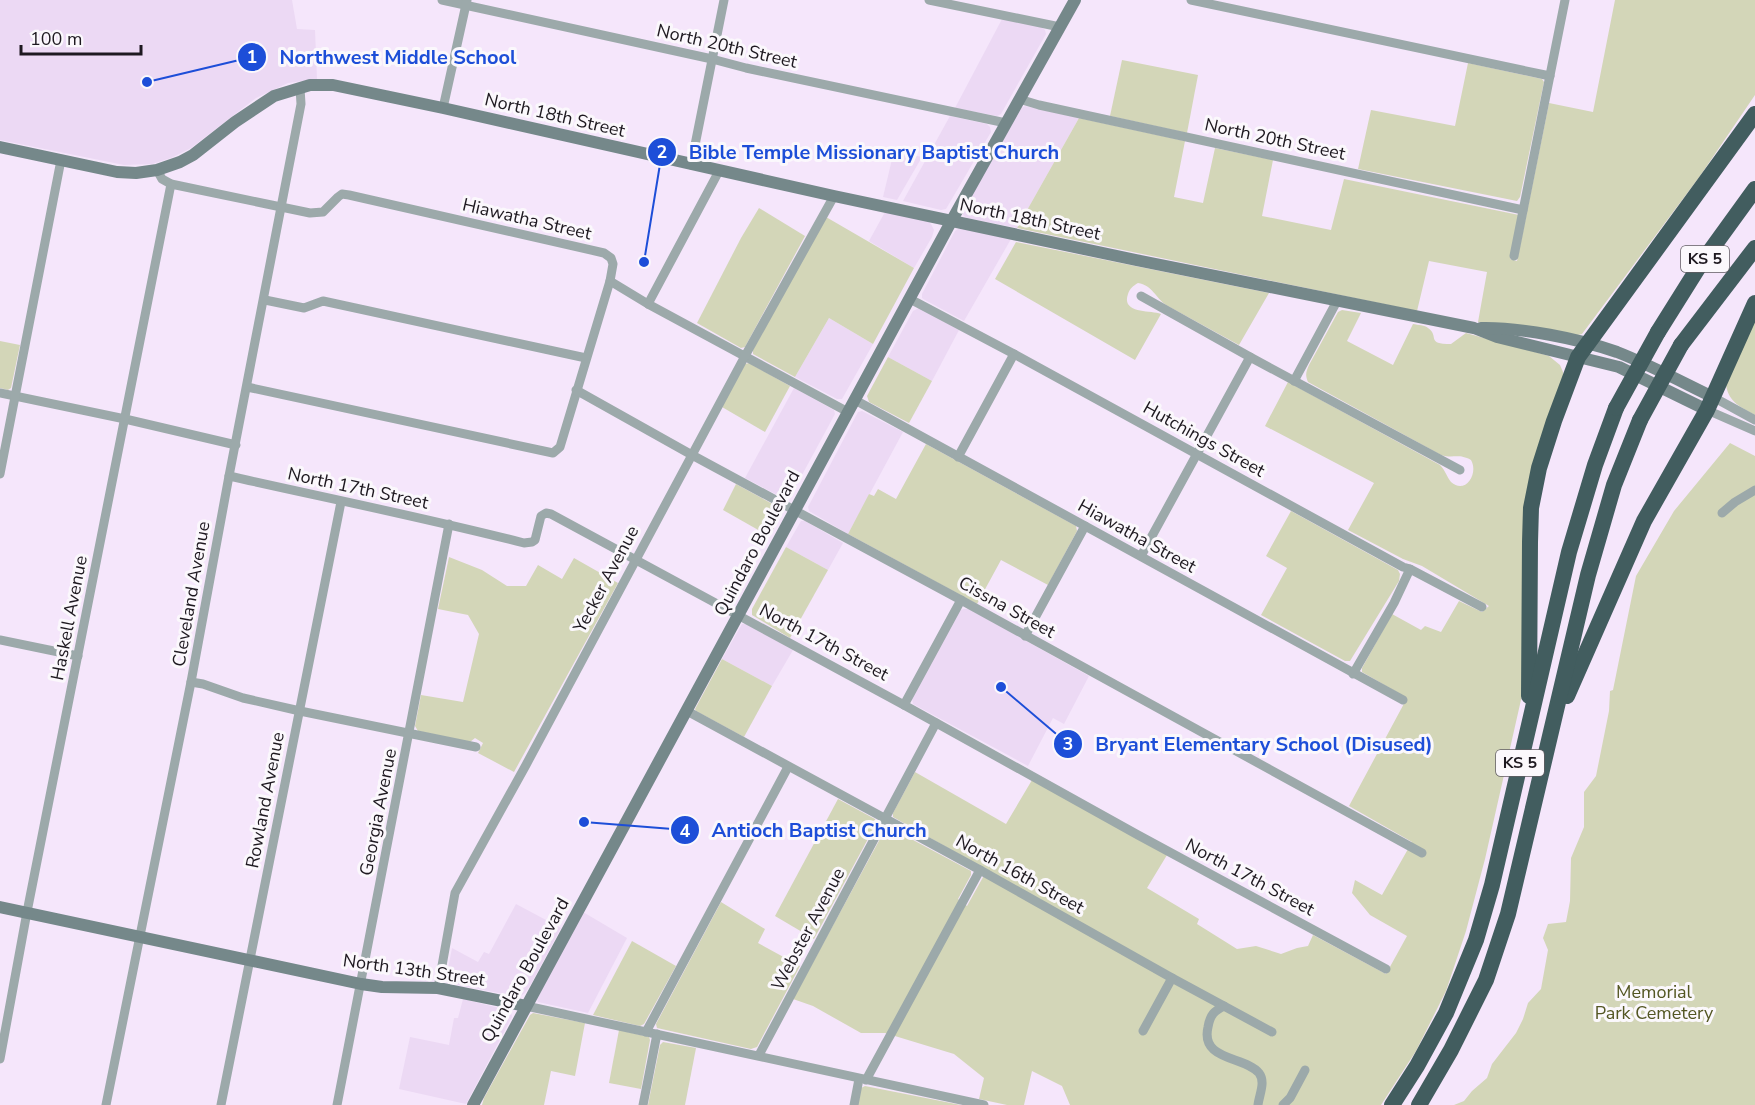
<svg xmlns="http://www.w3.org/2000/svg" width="1755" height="1105" viewBox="0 0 1755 1105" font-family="'Nunito Sans',sans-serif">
<rect width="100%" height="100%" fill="#f5e6fb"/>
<g fill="#ecd9f4">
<path d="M0 0H292L297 29 315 30 317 79 288 83 256 98 191 148 171 158 152 164 124 165 0 140Z"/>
<path d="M1002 19 1041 27 1045 30 1046 34 1001 114 997 116 955 108Z"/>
<path d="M1025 106 1079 118 1017 228 967 218 964 216 962 213 1021 108Z"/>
<path d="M950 116 987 124 990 127 991 132 946 209 941 210 903 201Z"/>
<path d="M894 151 922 157 897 200 883 197Z"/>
<path d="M885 212 928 221 931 224 934 230 932 237 914 268 869 241Z"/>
<path d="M961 227 1011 239 964 321 925 300 922 298V294L955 231Z"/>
<path d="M919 308 959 330 932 381 888 357 913 311Z"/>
<path d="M829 318 873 344 842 399H837L795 377Z"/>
<path d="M794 388 834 410 835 414 789 499H785L745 478Z"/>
<path d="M862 411 903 432 848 534 809 511 808 507 858 412Z"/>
<path d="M801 521H805L843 543 828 570 786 547Z"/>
<path d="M964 609H969L1089 676 1064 724 1053 718 1028 766 913 704 912 698 960 610Z"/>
<path d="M742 624H747L793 650 772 686 722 659Z"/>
<path d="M516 904 561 928 531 984 525 993 521 996H514L448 983 446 979 452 948 478 962 484 952 489 954Z"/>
<path d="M583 912 627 938 588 1013 538 1002 537 999Z"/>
<path d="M463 999 507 1010 511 1012 512 1017 466 1104 399 1089 410 1037 449 1045 454 1018H458Z"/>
</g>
<g fill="#d3d6b8">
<path d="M1615 0H1755V95L1700 176 1582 334 1573 336 1532 329 1478 322 1487 272 1429 261 1417 311 1017 228 1079 118 1185 141 1174 197 1203 203 1215 148 1273 160 1262 216 1331 230 1344 179 1519 215 1510 259 1517 261 1549 103 1593 112Z"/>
<path d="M1122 60 1198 75 1187 133 1110 116Z"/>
<path d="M1468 63 1542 79 1544 82 1520 197 1517 201 1358 169 1371 110 1455 126Z"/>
<path d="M759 208 805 236 745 347 741 348 697 323 741 238Z"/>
<path d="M826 217 914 268 873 344 829 318 795 377 753 354V350Z"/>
<path d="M1016 242 1269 293 1239 345 1166 305C1156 298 1152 285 1138 283 1133 286 1130 288 1128 294 1121 314 1150 310 1161 314L1135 360 995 279Z"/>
<path d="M1342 310 1361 313 1347 341 1393 365 1413 324C1418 325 1425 325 1428 328 1440 336 1425 344 1451 344L1466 333 1549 356 1560 365 1563 372V379L1540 445 1523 691 1485 859 1466 931 1446 991 1416 1051 1381 1105H1070L1062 1086 1032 1071 1024 1105H1007L979 1099 984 1078 954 1054 885 1033H861L813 1006 793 999 887 826 971 871V875L958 899 967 906 987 870 893 817V813L915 772 1006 824 1032 780 1167 855 1147 888 1199 919 1197 924 1237 949 1256 946 1281 954 1297 948 1308 946 1313 935 1386 974 1407 936 1370 915 1352 893 1355 880 1382 895 1412 842 1349 806 1407 698 1362 672V668L1392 614 1421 630 1425 626 1441 632 1459 601 1482 612 1489 606 1422 566 1403 559 1348 530 1374 483 1265 426 1288 382 1440 465C1445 470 1447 477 1451 482 1465 495 1479 474 1471 460 1458 453 1453 459 1441 455L1308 382C1305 375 1306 372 1309 365L1338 312Z"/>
<path d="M1755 319V415C1741 407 1729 403 1726 385Z"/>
<path d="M0 341 20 345 11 388 8 390 0 388Z"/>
<path d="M888 357 932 381 909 423 869 402 867 396Z"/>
<path d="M749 363 790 386 765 432 722 407 745 364Z"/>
<path d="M1730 443 1755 456V1105H1454L1464 1101 1472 1091 1487 1078 1492 1064 1516 1033 1523 1019 1528 1003 1541 989 1548 950 1543 938 1548 924 1566 922 1570 901 1571 858 1584 827V792L1596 776 1609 711 1610 691 1613 690 1636 576 1674 511Z"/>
<path d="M926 444 1076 526 1077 531 1048 585 1001 560 977 604 848 534 869 494 874 496 878 489 896 499Z"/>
<path d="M736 484 780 508 781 516 769 536 723 510Z"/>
<path d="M1291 511 1398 570 1400 574 1399 581 1350 661H1345L1261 615 1287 568 1266 556Z"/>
<path d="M786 547 828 570 790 638 752 615V609Z"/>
<path d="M449 557 482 570 507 586H526L538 565 562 579 574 558 618 583 514 772 478 753 483 743 475 738 470 742 418 731 415 726 421 695 463 702 479 634 468 615 438 609Z"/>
<path d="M722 659 772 686 744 737 696 711 695 709Z"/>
<path d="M838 799 875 819 876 824 814 939 775 916Z"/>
<path d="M721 902 765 929 758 943 800 966 757 1047 751 1049 657 1028 656 1024Z"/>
<path d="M632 941 676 966 644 1024 640 1026 593 1015Z"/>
<path d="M533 1013 585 1023 575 1076 551 1071 544 1105H482L484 1098 530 1015Z"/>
<path d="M619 1030 649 1037 650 1040 641 1089 609 1083Z"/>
<path d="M663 1042 696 1048 685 1105H648L660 1045Z"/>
<path d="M865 1086 961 1105H858L861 1088Z"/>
</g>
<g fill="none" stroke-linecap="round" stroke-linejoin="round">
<g stroke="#9ca9aa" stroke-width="9">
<path d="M442 0 712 59 746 68 1006 123"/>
<path d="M929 0 1060 27"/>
<path d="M1191 0 1550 76"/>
<path d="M1019 99 1039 105 1523 210"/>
<path d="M443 108 467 0"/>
<path d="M691 165 724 0"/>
<path d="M157 170 162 179 171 184 310 213 323 212 338 197 342 194 349 195 604 253 611 258 613 264 610 281 560 447 553 453 247 387"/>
<path d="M1514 256 1565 0"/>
<path d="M610 281 648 304 848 412"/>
<path d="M1141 296 1250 357 1460 470"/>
<path d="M910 299 1014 354 1403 567 1410 569 1482 607"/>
<path d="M265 300 304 308 323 301 586 358"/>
<path d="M648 304 719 171"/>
<path d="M1294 381 1337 301"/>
<path d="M576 390 692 455 961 600 1422 853"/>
<path d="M0 393 125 419 236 445"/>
<path d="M1713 397 1755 420"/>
<path d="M855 400 1403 700"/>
<path d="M1707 410 1755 431"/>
<path d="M958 457 1014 354"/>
<path d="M0 474 61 160"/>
<path d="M229 476C327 498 426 518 524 543L532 542 535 540 541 516 546 513 551 514 904 705 1138 835 1386 969"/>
<path d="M1722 513 1735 502 1755 490"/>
<path d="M1141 556 1250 357"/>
<path d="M1025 636 1085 526"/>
<path d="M0 640 78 656"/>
<path d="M1353 674 1394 603 1410 569"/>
<path d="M191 682 203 684 243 698 300 711 476 747"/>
<path d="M904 705 961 600"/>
<path d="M687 711 980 870 1172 978 1272 1032"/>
<path d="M438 988 455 893 526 765 745 356 834 196"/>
<path d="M526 1006 984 1105"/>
<path d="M1224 1006C1214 1011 1210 1015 1208 1027 1200 1061 1245 1056 1259 1073 1266 1082 1259 1095 1258 1105"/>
<path d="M1143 1031 1172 978"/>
<path d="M646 1032 788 767"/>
<path d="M759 1055 936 723"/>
<path d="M0 1059 27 912 171 184"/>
<path d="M866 1080 980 870"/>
<path d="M106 1105 191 682 229 476 301 104 300 88"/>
<path d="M221 1105 341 502"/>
<path d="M337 1105 449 524"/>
<path d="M643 1105 657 1034"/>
<path d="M854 1105 859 1079"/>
<path d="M1283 1105 1290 1098 1305 1070"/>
</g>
<g stroke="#75888a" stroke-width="12">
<path d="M0 147 117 172 136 173 157 170 180 162 193 155 235 122 274 96 310 85H333L443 108 834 196 1136 260 1474 328 1497 337 1619 367 1707 410"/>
<path d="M1481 328C1520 327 1580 339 1617 352 1648 364 1682 382 1713 397"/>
<path d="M0 907 361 984 382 987 438 988 526 1006"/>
<path d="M473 1105 952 220 1075 0"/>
</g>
<g stroke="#425d5f" stroke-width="16">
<path d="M1658 332 1700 265 1755 189"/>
<path d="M1681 345 1755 248"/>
<path d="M1529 696 1530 542 1531 508 1539 468 1554 421 1578 357 1755 114"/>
<path d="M1567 696 1644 521 1707 410 1755 303"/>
<path d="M1392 1105 1417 1066 1446 1013 1476 940 1492 885 1569 552 1595 465 1616 408"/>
<path d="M1419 1105 1451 1050 1486 980 1508 914 1588 575 1614 485 1640 420"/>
</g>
<g stroke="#425d5f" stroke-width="16">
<path d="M1616 408 1658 332"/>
<path d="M1640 420 1681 345"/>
</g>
</g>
<g text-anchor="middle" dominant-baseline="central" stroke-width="6" stroke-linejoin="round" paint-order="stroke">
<g fill="#fbf8fc" stroke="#605c62" stroke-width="1.5">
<rect x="1681" y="246" width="48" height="26" rx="4.5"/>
<rect x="1496" y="750" width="48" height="26" rx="4.5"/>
</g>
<g font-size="16" font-weight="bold" fill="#1e1920">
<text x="1705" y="259">KS 5</text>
<text x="1520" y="763">KS 5</text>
</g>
<g font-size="18" fill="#1e1920" stroke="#fbf8fc">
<text transform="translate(727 46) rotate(13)">North 20th Street</text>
<text transform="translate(555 115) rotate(13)">North 18th Street</text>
<text transform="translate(1275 139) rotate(12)">North 20th Street</text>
<text transform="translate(527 219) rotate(13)">Hiawatha Street</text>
<text transform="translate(1030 219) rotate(12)">North 18th Street</text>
<text transform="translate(1204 439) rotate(29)">Hutchings Street</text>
<text transform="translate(358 488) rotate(12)">North 17th Street</text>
<text transform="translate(1137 536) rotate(29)">Hiawatha Street</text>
<text transform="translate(757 543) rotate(-62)">Quindaro Boulevard</text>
<text transform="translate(606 579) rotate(-62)">Yecker Avenue</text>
<text transform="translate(191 594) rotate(-80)">Cleveland Avenue</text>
<text transform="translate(1007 607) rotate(29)">Cissna Street</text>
<text transform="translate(69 618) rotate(-79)">Haskell Avenue</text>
<text transform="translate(824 642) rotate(28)">North 17th Street</text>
<text transform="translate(265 800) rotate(-79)">Rowland Avenue</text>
<text transform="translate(378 812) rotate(-79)">Georgia Avenue</text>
<text transform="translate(1020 874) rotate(29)">North 16th Street</text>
<text transform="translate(1250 877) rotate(28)">North 17th Street</text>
<text transform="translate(808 929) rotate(-62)">Webster Avenue</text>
<text transform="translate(414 970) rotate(8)">North 13th Street</text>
<text transform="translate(525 970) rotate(-61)">Quindaro Boulevard</text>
</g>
<g font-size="18" fill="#535622" stroke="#fbf8fc">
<text x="1654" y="992">Memorial<tspan x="1654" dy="21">Park Cemetery</tspan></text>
</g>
</g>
<path fill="none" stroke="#1d4ed8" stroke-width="2" d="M147 82L252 57M644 262L662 152M1001 687L1068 744M584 822L685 830"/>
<g fill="#1d4ed8" stroke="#fbf8fc" stroke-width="2">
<circle cx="147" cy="82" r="6"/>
<circle cx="644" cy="262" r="6"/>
<circle cx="1001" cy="687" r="6"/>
<circle cx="584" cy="822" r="6"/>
<circle cx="252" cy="57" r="15"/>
<circle cx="662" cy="152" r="15"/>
<circle cx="1068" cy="744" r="15"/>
<circle cx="685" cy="830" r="15"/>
</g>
<g font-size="18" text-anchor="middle" font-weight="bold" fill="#fff">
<text x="252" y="63">1</text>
<text x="662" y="158">2</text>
<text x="1068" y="750">3</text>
<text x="685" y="837">4</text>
</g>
<g font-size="20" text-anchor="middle" font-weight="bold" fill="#1d4ed8" stroke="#fbf8fc" stroke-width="6" stroke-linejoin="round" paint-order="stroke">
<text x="398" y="64">Northwest Middle School</text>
<text x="874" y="159">Bible Temple Missionary Baptist Church</text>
<text x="1264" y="751">Bryant Elementary School (Disused)</text>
<text x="819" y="837">Antioch Baptist Church</text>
</g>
<path d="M21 45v9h120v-9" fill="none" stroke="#1e1920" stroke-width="3"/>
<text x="30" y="45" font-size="18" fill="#1e1920" stroke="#fbf8fc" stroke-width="4.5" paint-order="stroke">100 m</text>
</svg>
